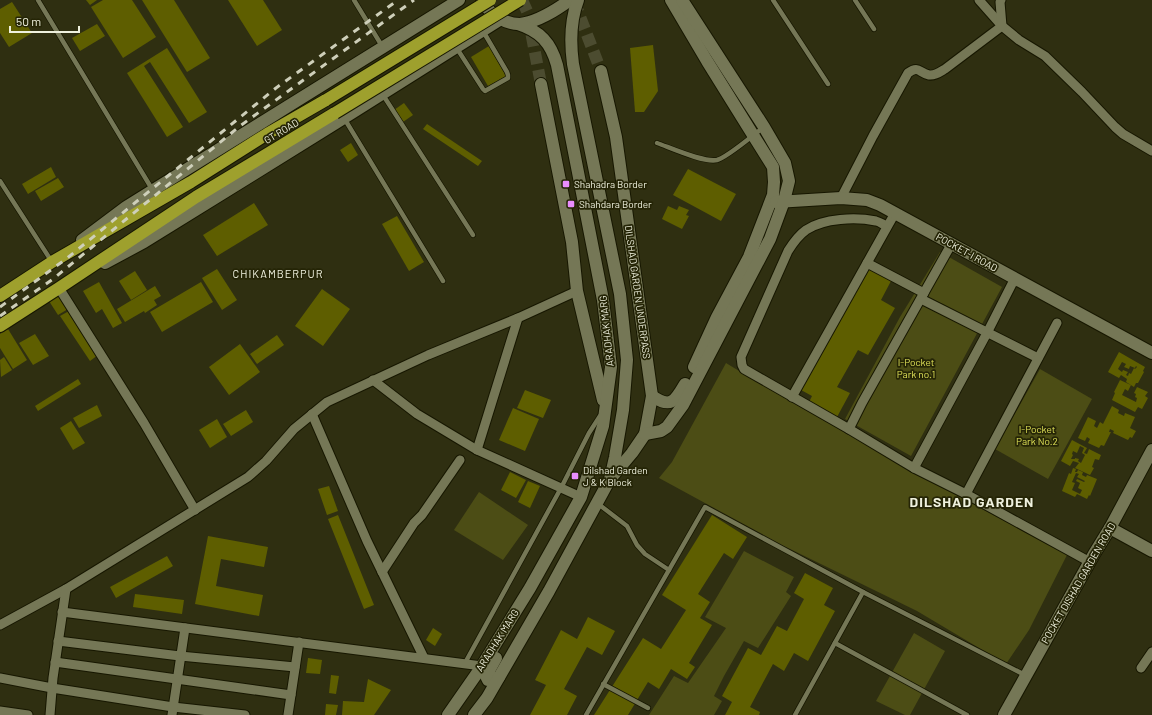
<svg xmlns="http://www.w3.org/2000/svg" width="1152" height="715" viewBox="0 0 1152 715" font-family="Barlow,sans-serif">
<rect width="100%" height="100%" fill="#2f2f11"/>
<g fill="#4c4d15">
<path d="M940 252 1002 287 911 456 845 419 900 317Z"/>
<path d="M726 363C838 431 952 493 1067 555L1029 630 1006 664 917 611 784 546 659 478 672 462Z"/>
<path d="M1040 369 1092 399 1048 479 995 449Z"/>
<path d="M479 492 528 525 503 560 454 530Z"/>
<path d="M744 551 794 577 786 592 791 596 758 648 744 641 724 676 714 696 722 701 714 715H649L674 676 688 683 726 628 705 617Z"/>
<path d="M914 633 945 651 910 715H905L876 701Z"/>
</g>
<g fill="#5e5e00" fill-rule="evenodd">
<path d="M86 0H97L90 5Z"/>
<path d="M103 0H132L156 37 123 58 91 7Z"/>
<path d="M142 0H174L210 58 187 72Z"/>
<path d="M228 0H263L282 30 257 46Z"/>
<path d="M12 2 32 33 9 47 0 33V9Z"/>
<path d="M97 24 105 36 80 51 72 38Z"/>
<path d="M653 45 658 91 644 112H635L630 48Z"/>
<path d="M489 46 506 76 488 86 471 57Z"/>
<path d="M167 48 207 112 189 123 150 62 144 66 183 127 167 137 127 73Z"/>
<path d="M404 103 413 115 403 122 394 110Z"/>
<path d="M427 124 482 161 478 166 423 129Z"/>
<path d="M351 143 358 155 348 162 340 150Z"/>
<path d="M51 167 56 177 28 194 22 184Z"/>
<path d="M688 169 736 194 721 221 673 195Z"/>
<path d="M58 178 64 187 41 201 35 191Z"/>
<path d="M254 203 268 225 217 256 203 235Z"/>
<path d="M668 206 677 210 679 206 689 210 686 215 689 216 682 229 662 219Z"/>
<path d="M397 216 424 262 409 271 382 224Z"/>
<path d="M217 269 237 300 222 310 202 278Z"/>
<path d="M869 269 891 281 881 300 895 308 868 355 858 350 837 387 850 393 837 417 809 402 812 396 801 390Z"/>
<path d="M135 271 147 290 131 300 119 281Z"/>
<path d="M99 282 122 323 113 328 102 309 96 313 83 291Z"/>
<path d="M201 282 213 302 162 332 150 312Z"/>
<path d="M155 286 161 296 154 300 157 305 145 313 144 311 125 322 117 309Z"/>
<path d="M322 289 350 309 323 346 295 326Z"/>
<path d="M58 295 68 309 58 315 49 301Z"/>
<path d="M69 311 98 355 90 361 60 316Z"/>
<path d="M8 329 27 360 13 369 0 348V334Z"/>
<path d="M35 334 49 356 33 365 19 343Z"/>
<path d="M277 335 284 345 257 364 250 354Z"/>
<path d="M240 344 260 372 229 395 209 367Z"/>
<path d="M1119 352 1145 367 1143 371 1144 372 1138 383H1136L1134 387 1126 382 1127 379 1121 375 1119 378 1108 372ZM1122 362 1126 364 1124 367 1129 369 1130 366 1135 368 1136 366 1137 367 1135 369 1134 368 1131 374 1129 373 1128 376 1126 375 1128 372 1123 370 1122 372 1118 369Z"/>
<path d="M4 357 12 370 1 377 0 360Z"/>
<path d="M78 379 81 384 38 411 35 406Z"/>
<path d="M1120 380 1131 385 1128 391 1125 389 1122 395 1136 402 1137 398 1135 397 1136 394 1134 393 1137 387 1148 392 1145 396 1148 398 1142 409 1138 407 1135 412 1112 400 1115 393 1114 392Z"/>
<path d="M525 390 551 400 543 418 517 408Z"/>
<path d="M97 405 102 416 79 428 73 418Z"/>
<path d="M1112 406 1119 410 1118 413 1124 416 1125 413 1135 417 1130 428 1136 431 1132 438 1130 437 1128 440 1113 433 1114 431 1110 429 1109 432H1111L1104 446 1101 445 1099 448 1088 443 1090 439 1087 437 1085 441 1078 438 1088 417 1096 421 1094 426 1097 428 1100 422 1103 424Z"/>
<path d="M513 408 539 419 525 451 499 440Z"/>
<path d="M246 410 253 422 231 436 223 424Z"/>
<path d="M217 419 227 437 210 448 199 430Z"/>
<path d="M71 421 85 443 73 450 60 428Z"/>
<path d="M1072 440 1087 448 1084 453 1087 454 1089 449 1101 455 1099 460 1095 459 1092 467 1094 468 1090 475 1075 468 1079 463 1073 461 1070 466 1061 461ZM1080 446 1084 448 1082 453 1085 455 1081 463 1078 461 1079 459 1075 458V459H1071L1073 455 1072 454 1073 451 1077 453Z"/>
<path d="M1073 468 1076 469 1075 472H1077L1078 470 1083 472 1082 475 1086 477 1087 475 1097 479 1090 496 1089 495 1087 499 1077 494 1075 497 1062 491 1069 473 1071 474ZM1076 473 1079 474 1077 477 1085 481 1084 482 1077 479 1076 481 1080 483 1078 488 1082 490 1080 494 1072 490 1075 483 1072 482Z"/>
<path d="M510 472 526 480 516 498 501 490Z"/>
<path d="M528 481 540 486 530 508 518 502Z"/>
<path d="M329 486 338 511 327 515 318 489Z"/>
<path d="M338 515 374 605 364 609 328 519Z"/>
<path d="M712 515 747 537 733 559 724 553 698 594 710 602 700 618 712 625 689 663 695 667 687 679 671 669 659 689 648 682 628 715H594L643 638 661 649 686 610 662 595Z"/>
<path d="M208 536 268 547 264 567 221 559 216 586 263 595 259 616 195 604Z"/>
<path d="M167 556 173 566 116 598 110 587Z"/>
<path d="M805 573 833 588 824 605 835 611 808 661 794 653 784 671 773 664 750 707 760 712 759 715H725L732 702 722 696 748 648 761 655 777 626 787 631 804 599 794 593Z"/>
<path d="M135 594 184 600 182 614 133 607Z"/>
<path d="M588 617 615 631 602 655 587 647 564 689 577 696 567 715H530L546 685 535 680 561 630 577 639Z"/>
<path d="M433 628 442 634 435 646 426 640Z"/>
<path d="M308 658 322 660 320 674 306 673Z"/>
<path d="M331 675 339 676 336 694 329 693Z"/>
<path d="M368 679 391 690 374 715H342L343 701 364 702Z"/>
<path d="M326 704 338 705 336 715H325Z"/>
</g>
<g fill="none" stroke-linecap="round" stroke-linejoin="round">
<g stroke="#4c4c30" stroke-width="12" stroke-dasharray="12 6" stroke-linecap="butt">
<path d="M522 0 527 11 541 84"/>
<path d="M574 1 601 71"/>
</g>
<g stroke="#171700" stroke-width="6">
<g id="lane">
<path d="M38 0 152 189"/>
<path d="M354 0 382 46"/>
<path d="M773 0 828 84"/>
<path d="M855 0 874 29"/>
<path d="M456 47 483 89 485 91 508 78V75L507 72 483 31"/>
<path d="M383 95 473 235"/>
<path d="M344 118 443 281"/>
<path d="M657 143C671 148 704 163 717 160 728 157 753 135 764 127"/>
<path d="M0 181 52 262"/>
<path d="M597 503 627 526 637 545 645 554 669 570"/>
<path d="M835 643 967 715"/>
<path d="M465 663 561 488 589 433 600 416"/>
<path d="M603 684 648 708"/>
<path d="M586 715 705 507 863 592"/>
<path d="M795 715 863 592 1025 675"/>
</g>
</g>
<g stroke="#171700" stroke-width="11">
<g id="street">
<path d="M979 0 1002 26 1019 40 1045 56 1082 92 1115 127 1123 134 1152 151"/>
<path d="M841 198 873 136 908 73C919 65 919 73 929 75 935 76 940 72 945 69L1002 26 1000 2 1001 0"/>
<path d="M887 226C884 225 880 222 876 221 856 217 824 218 806 230 799 235 793 243 788 251L741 357 742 365 744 369 849 429 914 468 966 494 1090 562"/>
<path d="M867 263 924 293"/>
<path d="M59 288 144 423 195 510"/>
<path d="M921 299 1038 358"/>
<path d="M373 380 417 414 477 450 581 497"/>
<path d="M792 397 895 213"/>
<path d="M312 414 367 541 424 658"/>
<path d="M849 429 862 403 952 243"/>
<path d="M477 450 518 318"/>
<path d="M914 468 987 333 1015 278"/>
<path d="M966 494 1057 323"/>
<path d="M382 572 414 523 422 515 460 460"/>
<path d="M62 612 482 666"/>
<path d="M0 625 66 589 248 477 266 461 294 429 327 402 428 355 518 318 577 291"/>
<path d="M58 641 180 656 295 667"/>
<path d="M55 662 291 695"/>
<path d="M1141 668 1152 652"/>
<path d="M0 678 52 688 173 707 245 715"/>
<path d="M0 711 28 715"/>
<path d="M50 715 53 678 66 589"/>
<path d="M172 715 185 628"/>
<path d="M288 715 299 642"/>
</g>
</g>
<g stroke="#171700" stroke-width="14">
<g id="secondary">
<path d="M482 0C486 8 492 14 499 18 504 21 513 24 520 24 538 22 556 10 570 0"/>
<path d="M671 0 707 61 753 135 773 167 774 182 773 195 749 257 717 317 694 367"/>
<path d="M601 71 616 137 652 396 645 434 632 453 611 478"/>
<path d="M541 84 572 242 577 291 603 400"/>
<path d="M776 202 841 198 867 200 880 205 1152 353"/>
<path d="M82 240 126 207 459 0"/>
<path d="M105 263 144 242 336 123 501 19"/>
<path d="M652 396C671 409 675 401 685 384"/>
<path d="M645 434 661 431 667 427 683 405 770 239 784 201 789 181 785 163 764 127 682 0"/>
<path d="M1110 528 1152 551"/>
<path d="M496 658 486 676 488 680H491L499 677"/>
<path d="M448 715 480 669 530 588 581 497 603 426 611 367 603 300 557 65C551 43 540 31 518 24"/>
<path d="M474 715 487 698 549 591 610 479 615 457 623 410 627 360 620 294 573 64C570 42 570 21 578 0"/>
<path d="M1004 715 1094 554 1110 528 1152 450"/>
</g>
</g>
<g stroke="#171700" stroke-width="14">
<g id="highway">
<path d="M0 296 52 262 191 182 267 134 326 100"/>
<path d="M0 326 59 288 196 197 335 113"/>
</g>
</g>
<use href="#lane" stroke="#757756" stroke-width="4.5"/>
<use href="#street" stroke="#757756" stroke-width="9"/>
<use href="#secondary" stroke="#757756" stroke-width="12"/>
<use href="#highway" stroke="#9ea02d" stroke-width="12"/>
<g stroke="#cecfba" stroke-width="3" stroke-dasharray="7 7" stroke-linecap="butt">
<path d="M0 307 66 259 276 88 398 0"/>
<path d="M0 316 53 279 240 126 414 0"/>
</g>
<g stroke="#171700" stroke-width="14" stroke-linecap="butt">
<g id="highway-bridge">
<path d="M326 100 490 0"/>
<path d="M335 113 520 0"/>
</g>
</g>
<use href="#highway-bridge" stroke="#9ea02d" stroke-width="12"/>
</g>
<g fill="#e98dfd" stroke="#252506" stroke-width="1.5">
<rect x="562" y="180" width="8" height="8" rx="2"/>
<rect x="567" y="200" width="8" height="8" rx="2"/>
<rect x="571" y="472" width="8" height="8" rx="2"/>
</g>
<g text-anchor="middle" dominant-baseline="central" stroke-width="3.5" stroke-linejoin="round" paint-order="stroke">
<g font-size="10" fill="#eff1de" stroke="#252506">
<text transform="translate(281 131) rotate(-31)">GT ROAD</text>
<text transform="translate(967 252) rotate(29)">POCKET-I ROAD</text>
<text transform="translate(638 292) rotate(82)">DILSHAD GARDEN UNDERPASS</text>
<text transform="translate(606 331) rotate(-96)">ARADHAK MARG</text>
<text transform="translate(1078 583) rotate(-60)">POCKET DISHAD GARDEN ROAD</text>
<text transform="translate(497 640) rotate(-58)">ARADHAK MARG</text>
</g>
<g font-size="10" fill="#eff1de" stroke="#252506" text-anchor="start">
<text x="574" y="184">Shahadra Border</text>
<text x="579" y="204">Shahdara Border</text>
<text x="583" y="470">Dilshad Garden<tspan x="583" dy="12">J &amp; K Block</tspan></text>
</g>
<g font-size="10" fill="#dfe158" stroke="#252506">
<text x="916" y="362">I-Pocket<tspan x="916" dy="12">Park no.1</tspan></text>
<text x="1037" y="429">I-Pocket<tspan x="1037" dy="12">Park No.2</tspan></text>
</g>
<g font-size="11" letter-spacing="1" fill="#eff1de" stroke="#252506">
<text x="278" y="273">CHIKAMBERPUR</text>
</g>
<g font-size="14" font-weight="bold" letter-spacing="1" fill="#eff1de" stroke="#252506">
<text x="972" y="501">DILSHAD GARDEN</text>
</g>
</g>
<path d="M10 26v6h69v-6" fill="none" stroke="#eff1de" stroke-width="2"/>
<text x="16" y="26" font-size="12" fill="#eff1de" stroke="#252506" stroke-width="3" paint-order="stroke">50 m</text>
</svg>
